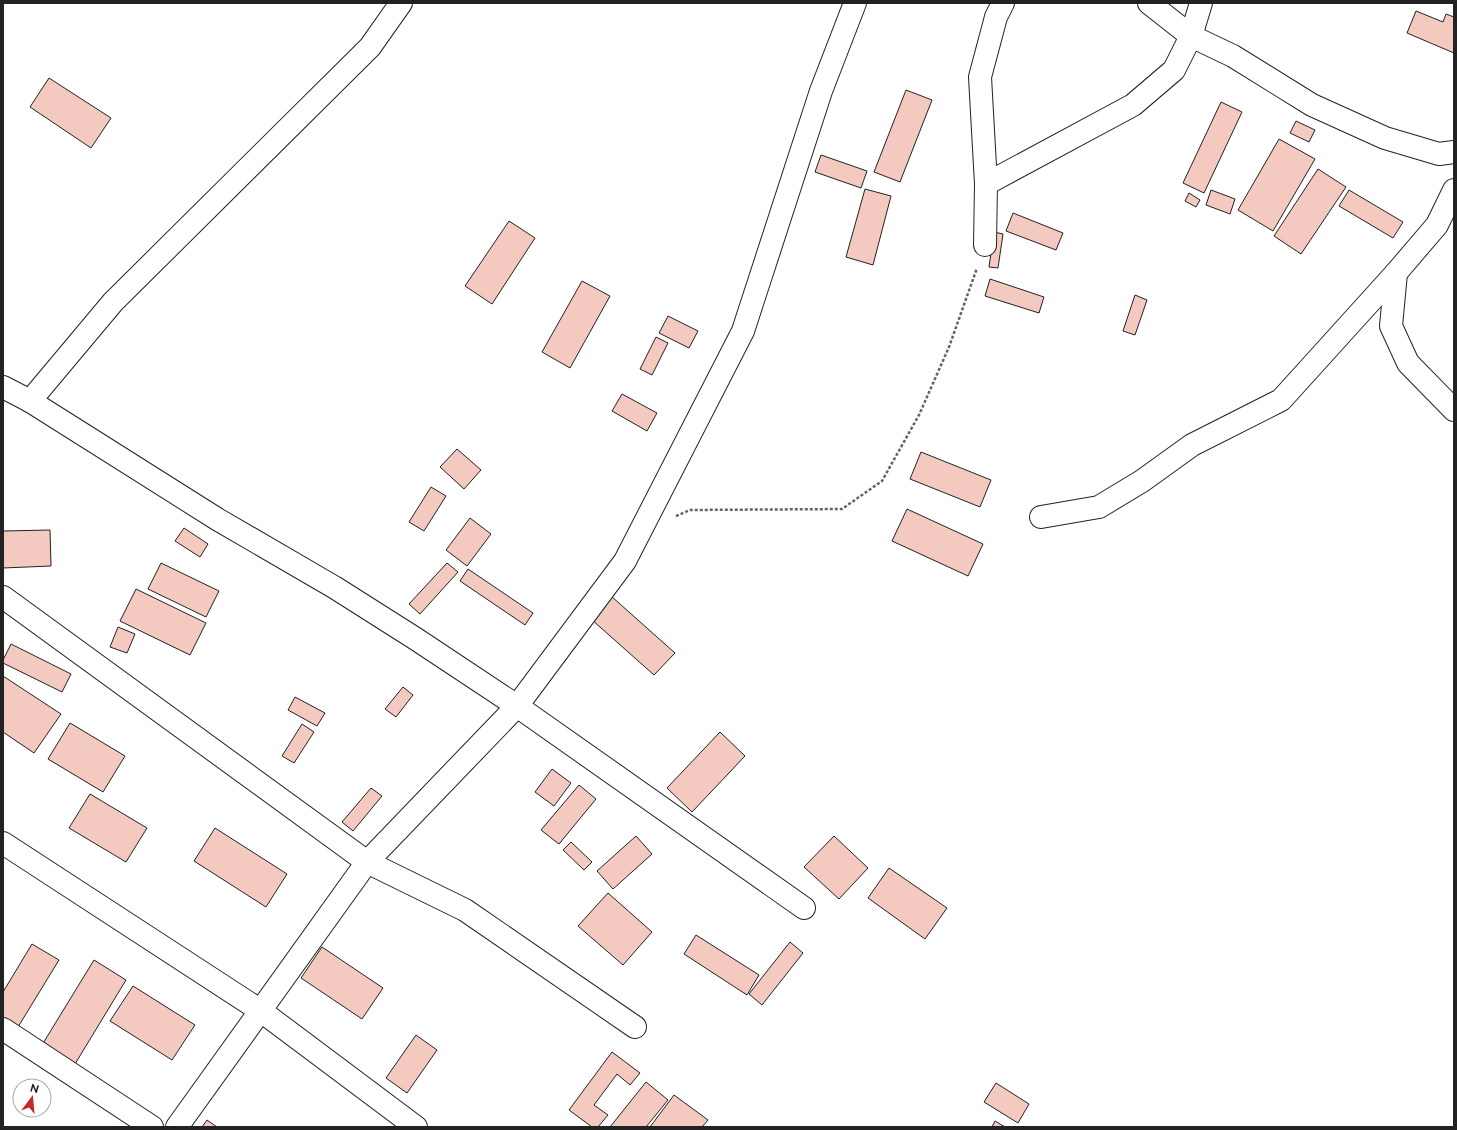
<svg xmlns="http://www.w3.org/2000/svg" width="1457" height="1130" viewBox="0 0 1457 1130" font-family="Raleway,sans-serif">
<rect width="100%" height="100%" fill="#fff"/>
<g fill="#f3c9c0" stroke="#222">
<path d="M1416 11 1443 22 1446 14 1454 17V53L1407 33Z"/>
<path d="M49 78 111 118 91 148 30 107Z"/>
<path d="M906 90 932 100 900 182 874 172Z"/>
<path d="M1221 102 1242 112 1204 193 1183 183Z"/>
<path d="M1296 121 1315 130 1309 142 1290 133Z"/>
<path d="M1279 139 1315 159 1273 231 1238 210Z"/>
<path d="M821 155 867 171 861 188 815 172Z"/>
<path d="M1318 169 1346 187 1301 254 1274 236Z"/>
<path d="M865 189 891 196 873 265 846 257Z"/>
<path d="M1211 190 1235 199 1230 214 1206 205Z"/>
<path d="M1349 190 1403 222 1393 238 1339 206Z"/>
<path d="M1189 193 1200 200 1196 207 1185 201Z"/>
<path d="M1013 213 1063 233 1056 250 1006 231Z"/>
<path d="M509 221 535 238 492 304 465 286Z"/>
<path d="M994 232 1003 234 998 268 989 267Z"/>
<path d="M990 279 1044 297 1039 313 985 296Z"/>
<path d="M582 281 610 296 570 368 542 352Z"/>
<path d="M1135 295 1147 300 1135 335 1123 331Z"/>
<path d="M668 316 698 331 689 348 659 333Z"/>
<path d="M656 337 668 343 652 375 640 369Z"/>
<path d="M622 394 657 413 647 431 612 411Z"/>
<path d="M457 449 481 470 464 489 440 467Z"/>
<path d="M921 452 991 480 980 507 910 479Z"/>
<path d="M431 487 446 496 424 531 409 522Z"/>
<path d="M907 509 983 544 968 576 892 541Z"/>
<path d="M470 518 491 534 467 566 446 550Z"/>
<path d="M184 528 208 544 200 557 175 541Z"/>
<path d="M50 530 51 566 3 568V531Z"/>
<path d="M161 563 219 591 206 617 148 589Z"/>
<path d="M447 563 458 572 420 614 409 604Z"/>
<path d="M468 569 533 613 525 625 460 581Z"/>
<path d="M136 589 206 623 190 655 120 621Z"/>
<path d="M611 596 675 653 654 675 591 619Z"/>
<path d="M118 627 135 634 127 653 110 647Z"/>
<path d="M11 644 71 674 62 692 3 663V660Z"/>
<path d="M3 676 61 714 34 753 3 732Z"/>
<path d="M403 687 413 695 396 717 385 709Z"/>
<path d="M295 697 325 713 317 726 288 710Z"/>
<path d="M70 723 125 756 103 792 48 759Z"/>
<path d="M302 724 314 732 294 763 282 756Z"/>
<path d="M720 732 745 756 692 812 667 788Z"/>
<path d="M552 769 571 783 554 806 535 792Z"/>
<path d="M579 785 596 799 559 844 541 830Z"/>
<path d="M371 788 382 796 353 831 342 822Z"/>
<path d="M90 794 147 828 126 862 69 828Z"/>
<path d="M215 828 287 874 266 907 194 861Z"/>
<path d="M636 836 652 854 613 889 597 871Z"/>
<path d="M834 836 868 868 839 899 804 867Z"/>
<path d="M571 842 592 862 584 870 563 850Z"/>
<path d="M889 868 947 908 925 939 868 898Z"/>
<path d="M608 893 652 932 623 965 578 926Z"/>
<path d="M696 935 759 975 747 995 684 954Z"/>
<path d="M790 942 803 953 762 1005 749 994Z"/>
<path d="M32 944 59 960 18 1027 3 1018V992Z"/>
<path d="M322 947 383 988 362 1019 301 978Z"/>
<path d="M94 960 126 980 75 1064 42 1045Z"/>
<path d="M133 986 195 1025 172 1060 110 1021Z"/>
<path d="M416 1035 437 1050 407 1093 386 1078Z"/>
<path d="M612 1052 640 1073 630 1085 617 1074 594 1105 608 1115 598 1127H592L569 1110Z"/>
<path d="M646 1082 668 1100 646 1127H610Z"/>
<path d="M996 1083 1029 1104 1018 1123 984 1102Z"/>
<path d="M674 1095 708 1120 702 1127H650Z"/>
<path d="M207 1120 217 1127H202Z"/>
<path d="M995 1121 1005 1127H992Z"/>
</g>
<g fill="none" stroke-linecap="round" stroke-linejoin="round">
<g stroke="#222" stroke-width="24">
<g id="street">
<path d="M1149 3 1191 36 1233 56 1312 105 1385 138 1439 154 1454 152"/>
<path d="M986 184 1133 105 1174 70 1191 36 1201 3"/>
<path d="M985 245 986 184 980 77 996 17 1003 3"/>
<path d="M1396 273 1391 326 1408 363 1454 410"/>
<path d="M3 387 30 401 113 302 370 47 401 3"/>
<path d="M30 401 217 519 334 587 416 639 517 706 804 908"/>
<path d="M1041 517 1099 507 1142 481 1192 445 1281 400 1396 273 1437 225 1454 190"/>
<path d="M3 597 367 862 465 910 635 1027"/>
<path d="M3 843 261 1011 416 1127"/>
<path d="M3 1029 152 1127"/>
<path d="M177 1127 367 862 517 706 625 561 743 331 821 91 855 3"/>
</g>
</g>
<path stroke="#646464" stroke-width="2.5" stroke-dasharray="3 2" stroke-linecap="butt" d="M676 516 690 510 842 509 882 481 919 415 949 347 977 268"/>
<use href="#street" stroke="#fff" stroke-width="22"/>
</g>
<rect width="1457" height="1130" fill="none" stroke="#222222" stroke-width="8"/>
<g transform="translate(32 1098) rotate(16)"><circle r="19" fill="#ffffff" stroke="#a7a7a7"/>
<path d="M0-3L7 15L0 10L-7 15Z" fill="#c62828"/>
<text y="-6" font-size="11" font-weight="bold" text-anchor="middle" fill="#222222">N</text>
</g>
</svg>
